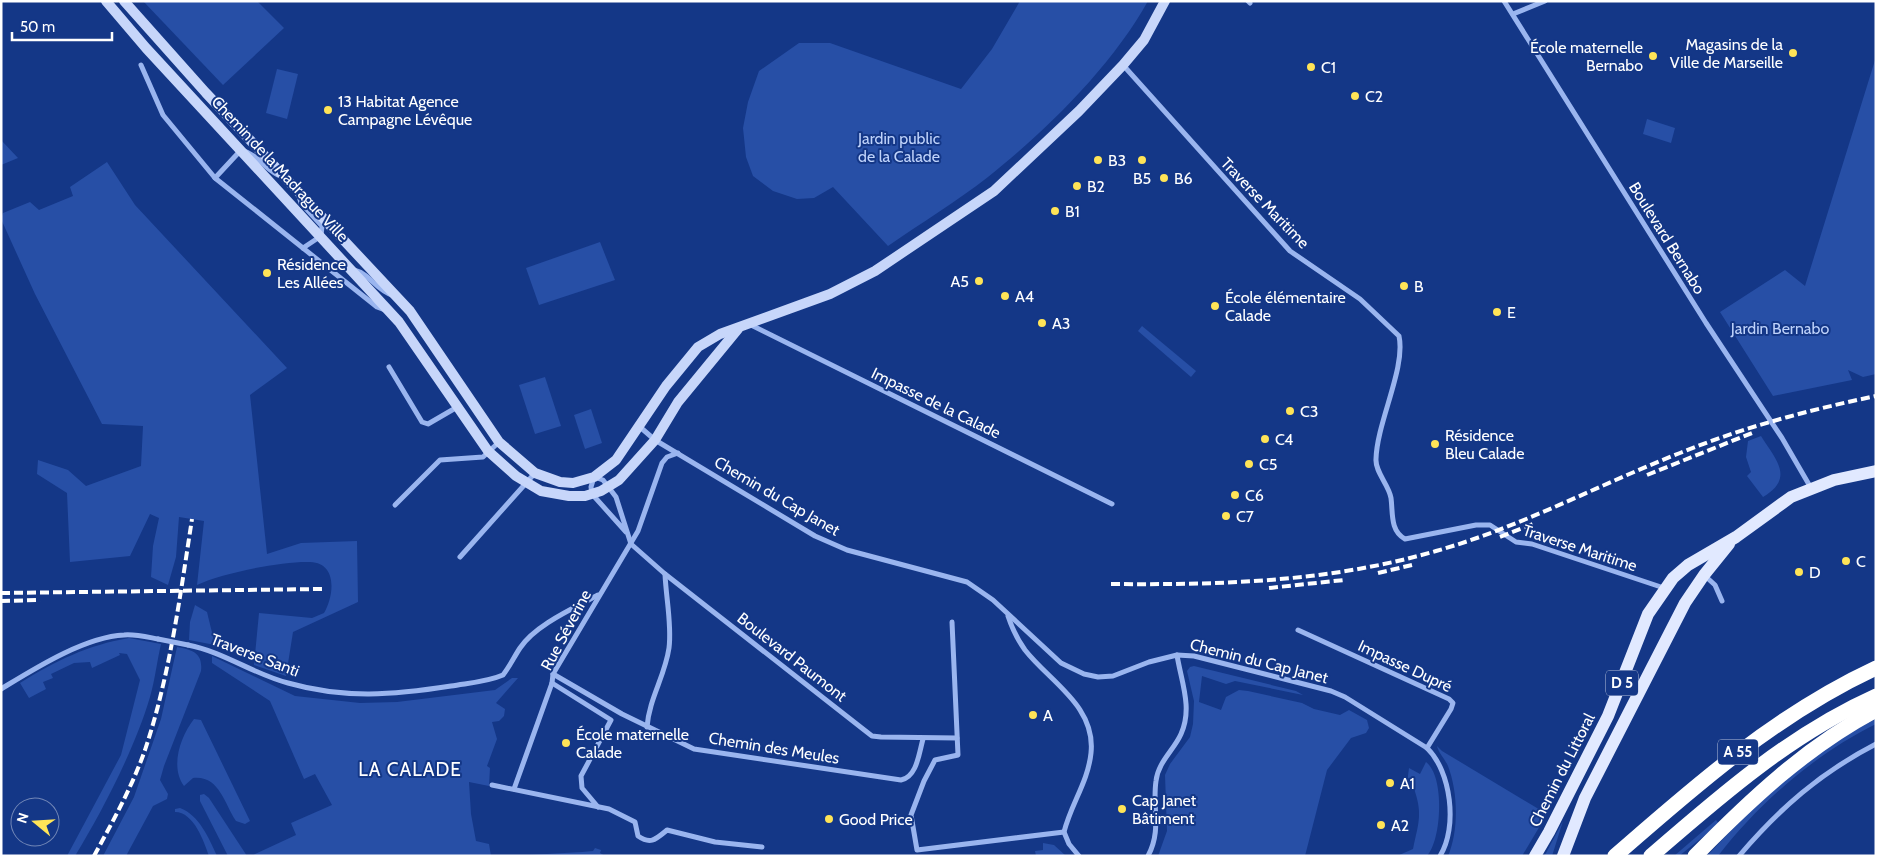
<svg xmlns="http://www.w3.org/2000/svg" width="1877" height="857" viewBox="0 0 1877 857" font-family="Cabin,sans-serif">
<rect width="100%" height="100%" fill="#143787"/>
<g fill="#274fa6">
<path d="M143 1H257L284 28 223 85Z"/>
<path d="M1020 1H1148C1112 66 1046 131 988 177 956 202 921 223 888 246L833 187 814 198 797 199 773 191 753 176 746 157 743 128 748 102 759 71 799 43H830L961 89 992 49Z"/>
<path d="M1876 57V374L1863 377 1848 370 1852 380 1773 396 1720 312 1785 270 1805 286Z"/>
<path d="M277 69 298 74 287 119 266 113Z"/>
<path d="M1647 119 1675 128 1671 143 1643 134Z"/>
<path d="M1 140 18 158 1 165Z"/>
<path d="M107 162 135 205 287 368 250 395 267 554 301 543 357 541 358 602 293 632 286 676 254 665 259 613 312 618 324 613C334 596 338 563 310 562 282 561 222 573 197 585L204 521 179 517 176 557 168 585 151 577 153 546 159 518 150 514 130 556 70 562 67 493 37 474 38 460 68 470 86 486 141 466 143 426 102 424 35 294 1 219 3 213 30 202 39 210 73 196 70 187Z"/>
<path d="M600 242 615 280 539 305 526 268Z"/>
<path d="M1142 326 1196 371 1191 377 1138 331Z"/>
<path d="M545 377 561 426 535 434 519 385Z"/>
<path d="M591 409 602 443 585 449 574 415Z"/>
<path d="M1761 436C1776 460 1795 478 1763 497L1747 476 1751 472 1746 457 1748 441Z"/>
<path d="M195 605 207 612 215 645 189 640 190 622Z"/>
<path d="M129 638 161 644C157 661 155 680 150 697 135 748 103 810 75 856H67L121 755 140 680 127 654 119 653 120 655 92 668 90 662 74 663 51 674 53 678 43 682 46 689 29 698 20 683C55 661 88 645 129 638Z"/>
<path d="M177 647C193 650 203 653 201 671L164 766 160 780 168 794 167 799 153 806 126 856H103L134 797 161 719Z"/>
<path d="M212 656 295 696 360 703 397 702 495 690 512 678H518L496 703 505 709 504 716 499 721 492 722 497 739 487 766 490 768 489 786 469 782 471 814 476 841 489 844 491 856H251L296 835 291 823 332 805 315 774 304 779 270 701 212 663Z"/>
<path d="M1194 666 1296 691 1303 695 1235 681 1226 684 1202 676 1199 702 1221 710 1226 697 1239 690 1248 691 1302 703 1314 709 1340 715 1349 710 1367 720 1369 728 1366 733 1351 738 1327 770 1305 856H1158L1167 831 1165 775 1170 764 1190 737 1193 724 1194 701 1187 671 1190 667Z"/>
<path d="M194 719 201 720 250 821 245 824 236 821C224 803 219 775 193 778L184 786C170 767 180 737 194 719Z"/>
<path d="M1876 719V724C1815 754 1759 803 1718 856H1707C1756 803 1811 752 1876 719Z"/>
<path d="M1437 746 1442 751 1547 814 1522 856H1448C1459 830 1458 792 1448 766 1445 759 1438 752 1437 746Z"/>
<path d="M1426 762C1445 776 1442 840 1427 856H1397L1413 849C1419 821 1423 813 1413 786L1407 783 1409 768 1420 774Z"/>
<path d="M204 794 209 798 247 856H228L200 801V795Z"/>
<path d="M180 808C199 815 209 838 217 856H209C204 842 194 812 175 812V809Z"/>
<path d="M1716 820 1719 824 1679 856H1674Z"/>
<path d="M1563 821 1552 856H1544L1546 853Z"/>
<path d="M1043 843 1054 845 1066 856H1036L1035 851 1043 850Z"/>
<path d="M595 848 601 850 600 853 605 856H511L582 852 593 851Z"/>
</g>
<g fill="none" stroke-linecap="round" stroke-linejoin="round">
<g stroke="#9ab5ef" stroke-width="5">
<path d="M1248 1 1250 3"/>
<path d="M1504 1 1706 323 1782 438 1811 488"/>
<path d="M1513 14 1545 1"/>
<path d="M141 65 163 115 215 178 377 307 385 310"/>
<path d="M1123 65 1290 251 1360 299 1399 336C1406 368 1377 422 1376 459 1375 472 1389 485 1391 498 1393 513 1390 531 1405 539L1476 525H1490L1516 542 1532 544 1664 588"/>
<path d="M215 178 241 150C260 156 262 167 278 175"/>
<path d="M299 196 301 203 322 226 321 236 303 248"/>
<path d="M354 270C370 274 376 290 392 295"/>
<path d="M749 324 1112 504"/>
<path d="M389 367 422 422 428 424 459 406"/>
<path d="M640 427 655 440 815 536 847 550 967 582 993 600 1061 663 1084 674 1098 677 1113 676 1149 662 1177 655 1194 656 1331 691 1345 697 1427 748C1451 771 1458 827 1440 856"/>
<path d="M395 505 440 460 483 457 499 442"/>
<path d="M626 532 592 494 591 487 594 477 603 480 616 497 631 544 665 574 863 729 872 736 881 737 957 738"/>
<path d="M460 557 535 473"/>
<path d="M1704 575 1715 585 1722 601"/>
<path d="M1008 616C1012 628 1017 639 1025 650 1050 682 1096 706 1091 753 1088 782 1071 804 1064 832L1069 844 1079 856"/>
<path d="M952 622 958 755 935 760 924 781 911 815 917 850 1064 832"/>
<path d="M1298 630 1449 699 1453 703 1451 709 1427 748"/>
<path d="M188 645C224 652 253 674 288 683 344 699 394 695 451 686 468 683 487 682 503 675 510 666 514 657 520 648 535 625 574 608 598 595"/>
<path d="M553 674 622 714 694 749 901 780C917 777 919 753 923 739"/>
<path d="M552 683 611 720 581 776 582 788 598 807"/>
<path d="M1 689C34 669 84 637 124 635 135 634 147 637 158 639"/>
<path d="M647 727C649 699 665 676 669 648 672 625 666 598 665 574"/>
<path d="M492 785 609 809 635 822 638 836C651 845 656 839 667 830L715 842 762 847"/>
<path d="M514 789 552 683 553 674 638 531 662 463 667 457 678 453"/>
<path d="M1148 856C1162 830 1152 808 1156 781 1158 762 1174 750 1181 734 1193 708 1181 681 1177 655"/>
<path d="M1739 856C1780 808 1820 773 1876 744"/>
</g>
<g stroke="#c7d6fa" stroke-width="10">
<path d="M106 1 146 48 399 322 488 451 516 476 541 491 569 496H585L601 491 619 480 655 440 678 402 738 329"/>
<path d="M124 1 206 93 410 311 499 442 535 473 560 482 573 483 594 477 616 460 666 386 698 347 720 334 830 294 875 271 994 191 1079 111 1123 65 1144 40 1165 1"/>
</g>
<g stroke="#e1e9ff" stroke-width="12">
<path d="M1535 856 1549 832 1608 716 1648 614 1673 578 1688 565 1736 537 1791 497 1834 480 1876 471"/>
<path d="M1563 856 1585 798 1685 603 1704 575 1729 544"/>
</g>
<g stroke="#fff" stroke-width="15">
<path d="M1615 856C1696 785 1777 714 1876 668"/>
<path d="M1651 856C1720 796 1791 734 1876 696"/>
<path d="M1695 856C1750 800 1806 747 1876 710"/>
</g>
<g stroke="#fff" stroke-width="4" stroke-dasharray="9 4" stroke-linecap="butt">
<path d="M1647 475 1752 433"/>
<path d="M1500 537 1533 524"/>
<path d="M1378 573 1412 565"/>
<path d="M1111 584C1221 585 1330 582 1436 551 1521 527 1598 485 1680 453 1744 427 1809 410 1876 396"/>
<path d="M1269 588 1344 580"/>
<path d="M1 593 322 589"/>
<path d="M1 601 40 600"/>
<path d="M94 856C113 821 132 787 145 750 170 675 180 596 192 519"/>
</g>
<path stroke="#9ab5ef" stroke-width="5" d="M158 639 188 645"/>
</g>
<g fill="#ffe457" stroke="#143787" stroke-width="2">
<circle cx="1793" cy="53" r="5"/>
<circle cx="1653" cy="56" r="5"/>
<circle cx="1311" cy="67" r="5"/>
<circle cx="1355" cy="96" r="5"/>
<circle cx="328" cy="110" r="5"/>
<circle cx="1098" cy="160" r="5"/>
<circle cx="1142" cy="160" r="5"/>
<circle cx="1164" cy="178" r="5"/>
<circle cx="1077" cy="186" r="5"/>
<circle cx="1055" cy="211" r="5"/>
<circle cx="267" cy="273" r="5"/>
<circle cx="979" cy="281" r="5"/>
<circle cx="1404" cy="286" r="5"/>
<circle cx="1005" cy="296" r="5"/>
<circle cx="1215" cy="306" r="5"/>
<circle cx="1497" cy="312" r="5"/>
<circle cx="1042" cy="323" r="5"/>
<circle cx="1290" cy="411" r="5"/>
<circle cx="1265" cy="439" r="5"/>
<circle cx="1435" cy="444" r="5"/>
<circle cx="1249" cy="464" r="5"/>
<circle cx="1235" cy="495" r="5"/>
<circle cx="1226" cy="516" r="5"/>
<circle cx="1846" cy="561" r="5"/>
<circle cx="1799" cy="572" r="5"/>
<circle cx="1033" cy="715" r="5"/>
<circle cx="566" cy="743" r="5"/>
<circle cx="1390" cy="783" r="5"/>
<circle cx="1122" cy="809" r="5"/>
<circle cx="829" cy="819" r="5"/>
<circle cx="1381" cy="825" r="5"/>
</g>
<g text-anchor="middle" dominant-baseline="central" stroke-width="4" stroke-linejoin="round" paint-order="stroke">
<g fill="#143787" stroke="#b8c3db" stroke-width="1">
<rect x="1606" y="670.5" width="32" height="25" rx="4"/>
<rect x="1718" y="739.5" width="40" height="25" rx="4"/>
</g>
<g font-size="15" font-weight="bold" fill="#fff">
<text x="1622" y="683">D 5</text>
<text x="1738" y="752">A 55</text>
</g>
<g font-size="16" fill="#fff" stroke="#143787" text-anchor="start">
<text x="1783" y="44" text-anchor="end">Magasins de la<tspan x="1783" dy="18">Ville de Marseille</tspan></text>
<text x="1643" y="47" text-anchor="end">École maternelle<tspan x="1643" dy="18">Bernabo</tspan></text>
<text x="1321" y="67">C1</text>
<text x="1365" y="96">C2</text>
<text x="338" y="101">13 Habitat Agence<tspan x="338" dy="18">Campagne Lévêque</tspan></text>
<text x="1108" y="160">B3</text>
<text x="1142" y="178" text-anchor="middle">B5</text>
<text x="1174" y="178">B6</text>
<text x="1087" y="186">B2</text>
<text x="1065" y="211">B1</text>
<text x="277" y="264">Résidence<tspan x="277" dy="18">Les Allées</tspan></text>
<text x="969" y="281" text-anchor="end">A5</text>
<text x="1414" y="286">B</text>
<text x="1015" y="296">A4</text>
<text x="1225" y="297">École élémentaire<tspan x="1225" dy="18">Calade</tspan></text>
<text x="1507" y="312">E</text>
<text x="1052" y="323">A3</text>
<text x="1300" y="411">C3</text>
<text x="1445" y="435">Résidence<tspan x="1445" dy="18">Bleu Calade</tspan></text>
<text x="1275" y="439">C4</text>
<text x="1259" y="464">C5</text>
<text x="1245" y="495">C6</text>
<text x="1236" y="516">C7</text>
<text x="1856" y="561">C</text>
<text x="1809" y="572">D</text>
<text x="1043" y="715">A</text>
<text x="576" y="734">École maternelle<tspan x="576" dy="18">Calade</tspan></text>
<text x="1400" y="783">A1</text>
<text x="1132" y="800">Cap Janet<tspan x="1132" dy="18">Bâtiment</tspan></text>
<text x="839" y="819">Good Price</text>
<text x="1391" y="825">A2</text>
</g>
<g font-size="16" fill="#bfd3fb" stroke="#143787">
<text x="899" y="138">Jardin public<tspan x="899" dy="18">de la Calade</tspan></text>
<text x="1780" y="328">Jardin Bernabo</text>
</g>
<g font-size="16" fill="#fff" stroke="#143787">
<text transform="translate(280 169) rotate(47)">Chemin de la Madrague Ville</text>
<text transform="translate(1265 203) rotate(46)">Traverse Maritime</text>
<text transform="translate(1667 238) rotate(58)">Boulevard Bernabo</text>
<text transform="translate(936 403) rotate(26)">Impasse de la Calade</text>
<text transform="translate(777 496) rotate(30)">Chemin du Cap Janet</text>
<text transform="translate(1580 548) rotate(18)">Traverse Maritime</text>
<text transform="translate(566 630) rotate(-62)">Rue Séverine</text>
<text transform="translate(255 655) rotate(21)">Traverse Santi</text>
<text transform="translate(792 657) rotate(38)">Boulevard Paumont</text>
<text transform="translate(1259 661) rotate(14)">Chemin du Cap Janet</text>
<text transform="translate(1405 666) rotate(25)">Impasse Dupré</text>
<text transform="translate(774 748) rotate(9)">Chemin des Meules</text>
<text transform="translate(1562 770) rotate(-63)">Chemin du Littoral</text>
</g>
<g font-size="19" letter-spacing="1" fill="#fff" stroke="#143787">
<text x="410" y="769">LA CALADE</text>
</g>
</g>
<rect width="1877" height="857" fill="none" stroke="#ffffff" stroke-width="5"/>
<g transform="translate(35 822) rotate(288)"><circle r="24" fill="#143787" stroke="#7287b7"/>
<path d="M0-4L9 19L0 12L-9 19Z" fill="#ffe457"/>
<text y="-8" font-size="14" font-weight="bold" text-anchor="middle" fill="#ffffff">N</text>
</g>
<path d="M12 32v8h100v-8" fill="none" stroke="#ffffff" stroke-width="2.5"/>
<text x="20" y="32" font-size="15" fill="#ffffff" stroke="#143787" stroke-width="4" paint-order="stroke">50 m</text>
</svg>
